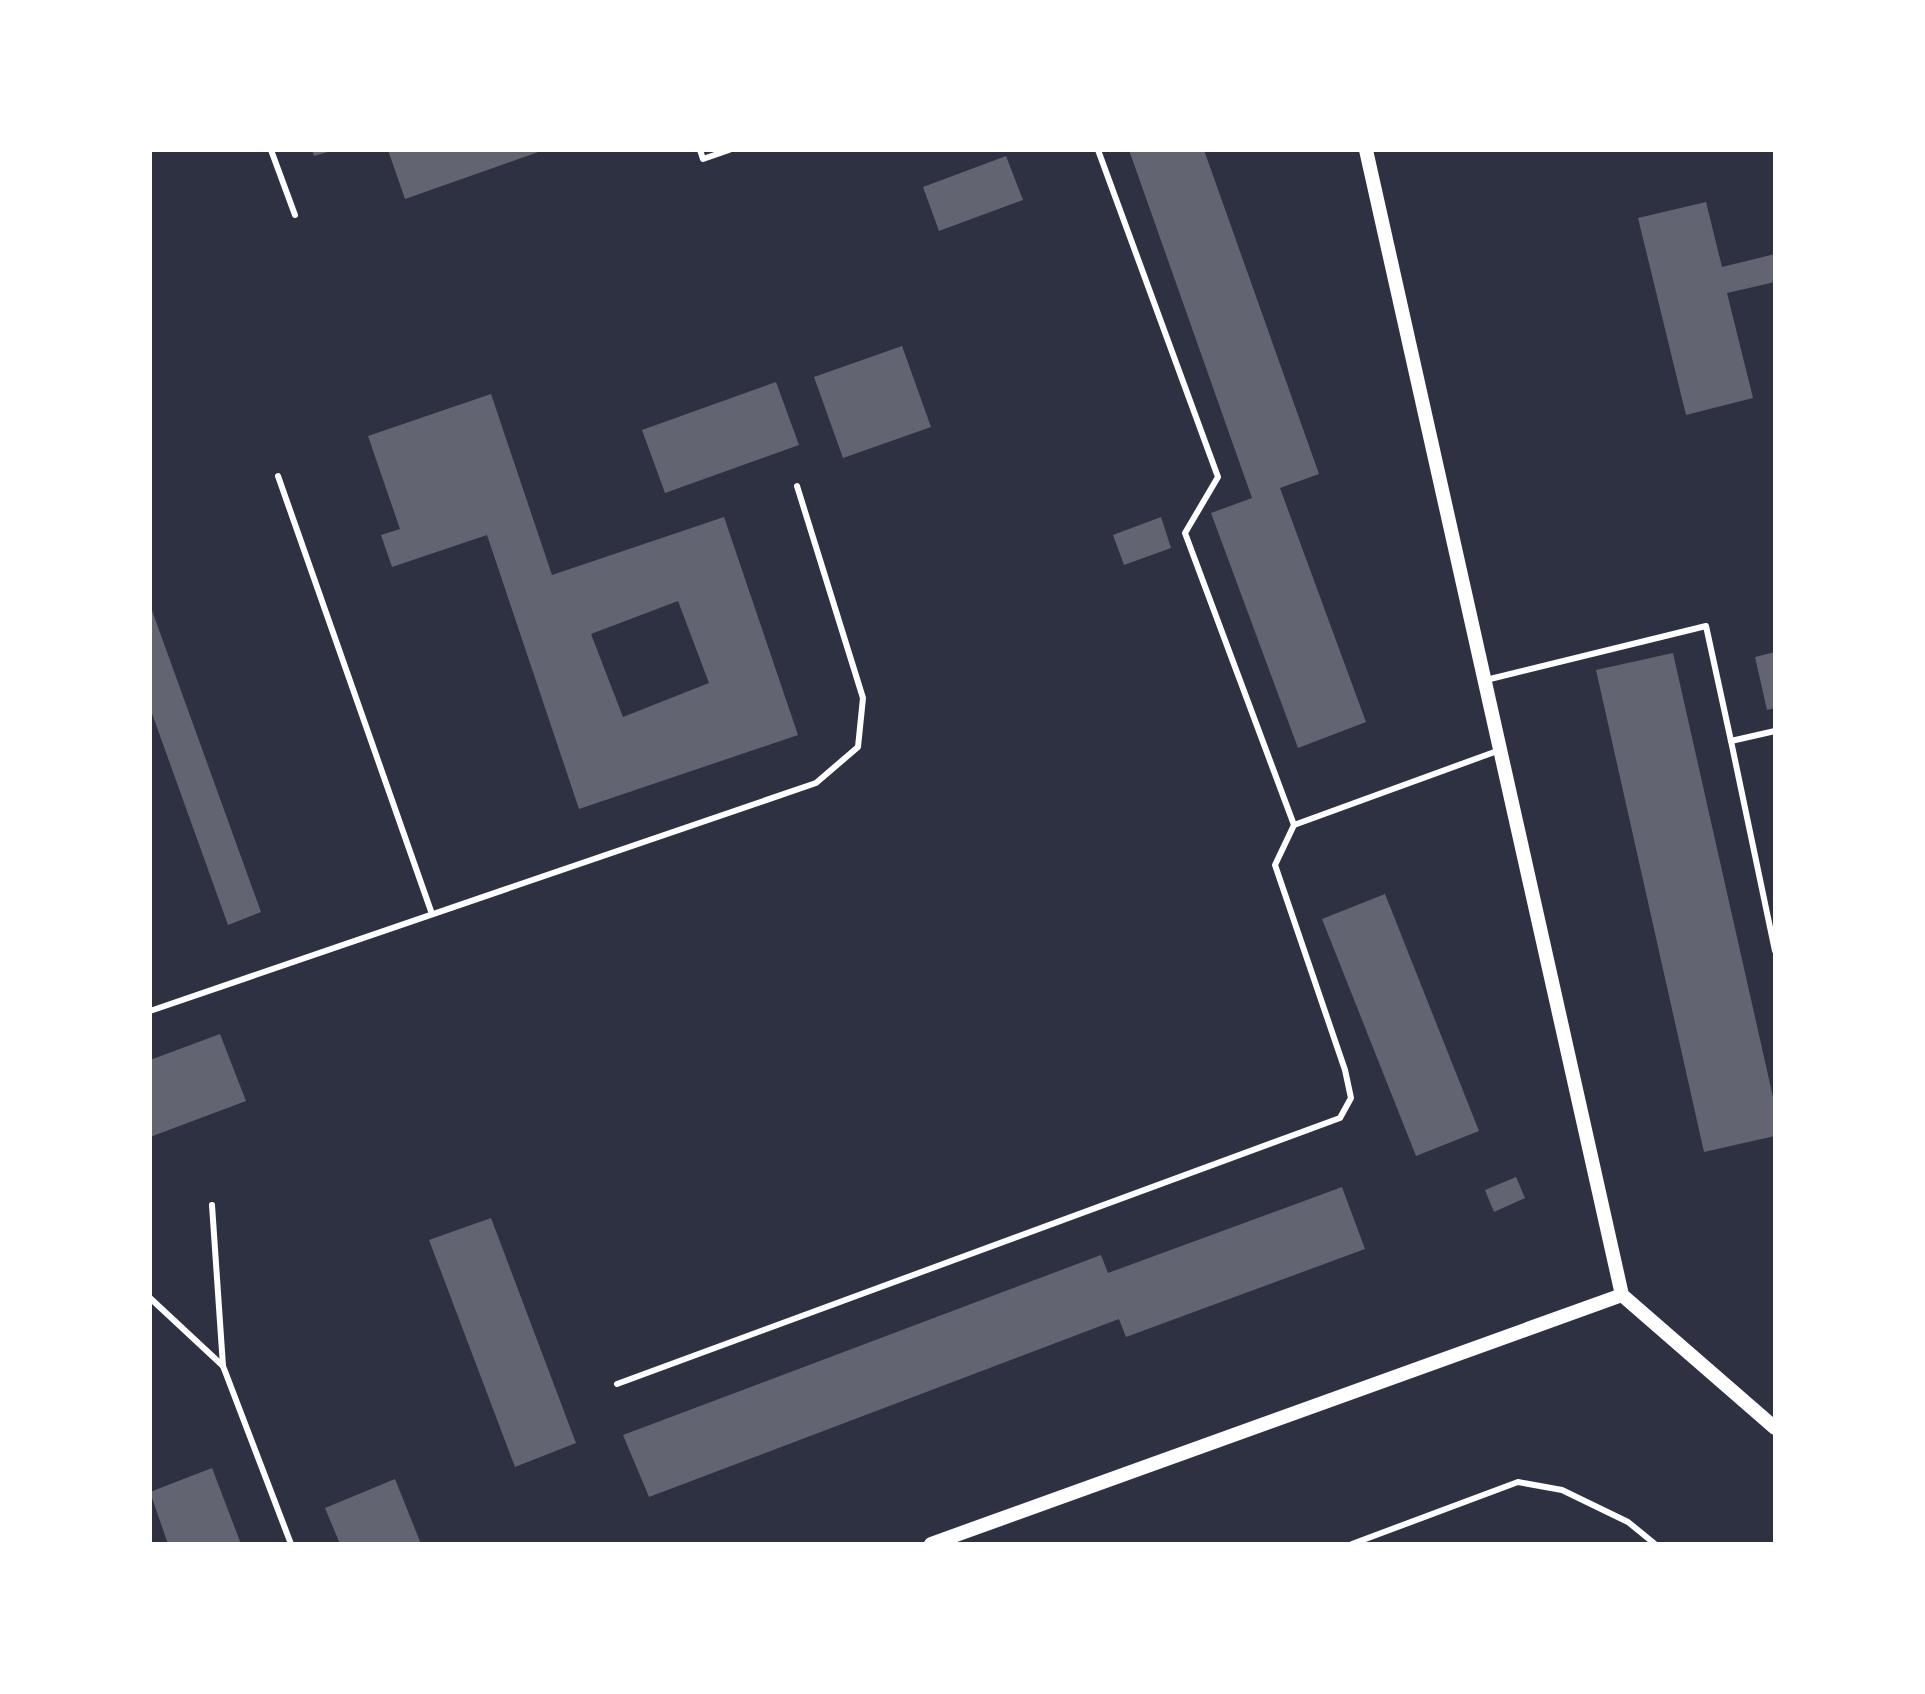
<svg xmlns="http://www.w3.org/2000/svg" width="1925" height="1694" viewBox="0 0 1925 1694" font-family="Roboto,sans-serif">
<rect width="100%" height="100%" fill="#2d3142"/>
<g fill="#626471" fill-rule="evenodd">
<path d="M312 150H331V151L314 156Z"/>
<path d="M388 150H544L405 199Z"/>
<path d="M1129 150H1204L1319 474 1280 488 1366 722 1298 748 1211 513 1252 498Z"/>
<path d="M1006 156 1023 200 939 231 923 187Z"/>
<path d="M1706 202 1722 267 1775 254V282L1727 293 1753 398 1686 415 1638 218Z"/>
<path d="M902 346 931 427 843 458 814 377Z"/>
<path d="M776 382 799 445 665 493 642 430Z"/>
<path d="M491 394 552 575 724 517 798 735 579 809 487 535 392 567 381 535 400 529 368 436ZM678 601 709 683 623 717 591 634Z"/>
<path d="M1161 517 1171 548 1124 565 1113 535Z"/>
<path d="M150 605 261 912 228 925 150 708Z"/>
<path d="M1775 652V708L1767 710 1755 657Z"/>
<path d="M1673 653 1775 1106V1136L1704 1152 1596 670Z"/>
<path d="M1385 894 1479 1131 1416 1156 1322 919Z"/>
<path d="M220 1034 246 1101 150 1137V1060Z"/>
<path d="M1516 1177 1525 1198 1494 1212 1485 1190Z"/>
<path d="M1342 1187 1365 1249 1126 1337 1119 1319 649 1497 623 1435 1101 1255 1108 1273Z"/>
<path d="M491 1218 576 1443 515 1467 429 1240Z"/>
<path d="M212 1468 241 1544H168L150 1492Z"/>
<path d="M395 1479 421 1544H340L325 1508Z"/>
</g>
<g fill="none" stroke-linecap="round" stroke-linejoin="round">
<g stroke="#fff" stroke-width="6">
<path d="M271 150 295 215"/>
<path d="M700 150 703 159 729 150"/>
<path d="M278 476 432 914"/>
<path d="M1486 680 1706 626 1731 741"/>
<path d="M1775 731 1731 741 1775 951"/>
<path d="M1294 825 1500 750"/>
<path d="M150 1011 816 783 858 747 863 698 797 486"/>
<path d="M212 1205 223 1366"/>
<path d="M150 1298 223 1366 291 1544"/>
<path d="M617 1384 1340 1118 1351 1098 1345 1070 1275 865 1294 825 1185 533 1218 477 1098 150"/>
<path d="M1352 1544 1518 1482 1562 1490 1628 1522 1655 1544"/>
</g>
<g stroke="#fff" stroke-width="14">
<path d="M1366 150 1622 1295 1775 1428"/>
<path d="M931 1544 1622 1295"/>
</g>
</g>
<rect width="1925" height="1694" fill="none" stroke="#ffffff" stroke-width="304"/>
</svg>
